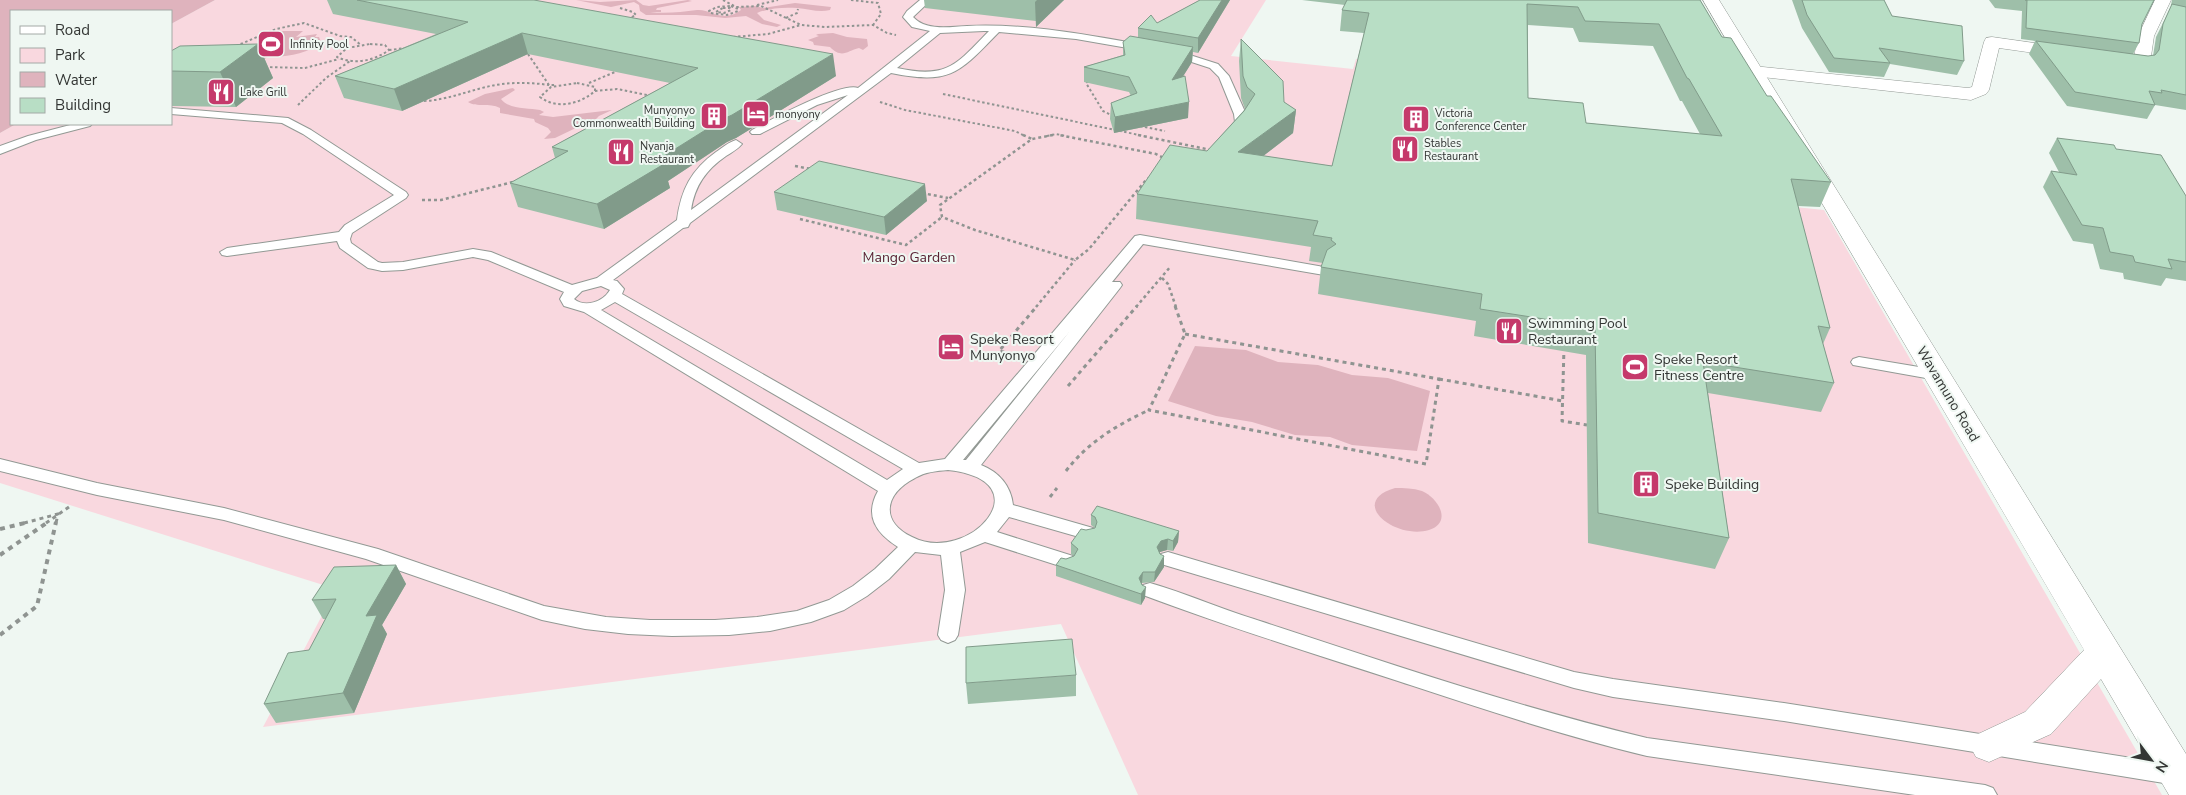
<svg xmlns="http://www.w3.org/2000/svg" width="2186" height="795" viewBox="0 0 2186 795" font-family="'Nunito Sans',sans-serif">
<rect width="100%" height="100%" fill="#eff7f2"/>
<path fill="#f9d8df" d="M215 0H1266L1231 56 1353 69 1356 59 1494 72 1487 175 1824 210 2162 795H1138L1061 624 263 727 336 589 0 483V133L16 124H171V24Z"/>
<g fill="#dfb3bd">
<path d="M0 0H215L171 24V11H11V124H16L0 133Z"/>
<path d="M576 0 600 2 636 0 643 5 649 6 688 0 692 1 657 8 656 10H661V12H650C666 14 681 12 697 10 713 9 721 24 741 10L739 7 755 6 763 8 795 3 831 7 830 10C819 13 809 9 797 8 784 7 769 8 757 13L764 20 781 25 777 27 762 24 746 16 725 18 696 15H646L640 11 639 5 634 2 611 7Z"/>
<path d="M283 31H303L296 37 317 34 315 37H319L321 42C310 53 290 56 275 57L277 55H271L263 60 253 46Z"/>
<path d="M833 33 847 37 867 39 868 46 863 50 859 48C847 51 842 59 830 47L814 45 813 42 808 40 819 36 816 35 818 34Z"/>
<path d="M513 88 515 90 501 99C508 109 528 108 540 110L544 112 539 115 553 117 612 110 599 116 587 128 580 126 555 138 544 139 551 132 548 128 535 122 534 119 500 113V108C489 102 477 108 468 102L485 94Z"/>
<path d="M1195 346 1246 350 1278 362 1318 365 1352 375 1388 378 1430 391 1417 451 1352 445 1330 437 1295 435 1252 422 1216 416 1168 401Z"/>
<path d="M1395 488C1404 488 1413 488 1422 491 1438 498 1453 522 1429 530 1395 540 1347 502 1395 488Z"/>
</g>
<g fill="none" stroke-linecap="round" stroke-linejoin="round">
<g stroke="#929994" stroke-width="2">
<g id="service">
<path d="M920 0H931L913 17C926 31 949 27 967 26 1026 23 1087 35 1145 45L1150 48 1145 51 1076 39 999 32C959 73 951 85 891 73L690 223 688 227 683 228 613 280 617 281 624 289 622 294 919 463 945 459 1135 236 1140 235 1324 267 1331 271 1324 275 1143 244 1112 282H1120L1122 285 1120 288 981 465C999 472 1011 486 1013 505L1093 528 1095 533 1093 538 1086 539 1009 517 997 532 1073 556 1076 561 1073 566 1066 568 985 542 960 552 965 590 958 635 955 640 948 643 941 640 938 635 945 590 941 555 915 552 889 579 867 596 844 610 811 622 770 631 729 635 672 636 628 634 585 629 542 620 366 559 224 520 97 495 0 471V459L97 483 224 508 378 549 544 606 606 617 650 620H715L757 617 797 611 829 600 853 586 875 569 898 547C876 533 864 516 878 491L584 312 564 306 560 299 564 292 488 260 473 257 403 270 382 271 373 269 368 268 340 248 337 241 227 256 222 255 220 252 227 248 339 232 345 225 394 195 303 134 282 123 171 114V108L288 118 311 130 406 192 408 195 406 198 352 233 350 239 351 243 378 262 382 263 403 262 473 249 491 252 572 285 597 278 677 220C681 190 691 170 716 152 722 148 729 142 736 140L742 144C738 149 732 152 726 156 706 170 695 185 691 210L848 95 817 105 760 134H752L750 132 752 130C770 120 841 82 858 88L930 31 912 27 903 17 907 11ZM984 31H989C956 65 947 79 897 68L940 33ZM601 286 610 290C603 302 585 308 574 299L582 291ZM615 302 903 469 887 480 601 310ZM1070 331 966 460H963ZM948 470C1046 481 968 566 912 537 879 521 885 493 915 478 925 472 936 471 948 470Z"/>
<path d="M1171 49 1218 64 1229 76 1246 114 1247 122 1237 136 1233 137 1227 134 1235 122 1234 114 1219 77 1210 68 1167 54V50Z"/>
<path d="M74 124H92L90 126 36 140 0 154V146L28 136Z"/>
<path d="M1859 357 1937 370 1943 372 1945 375 1943 378 1937 380 1853 365 1851 362 1853 359Z"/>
<path d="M1168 552 1574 672 1613 679 1784 703 2176 765 2184 768 2186 772 2184 782 2176 785 1784 721 1613 697 1574 688 1161 564 1158 559 1161 554Z"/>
<path d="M1150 583C1185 593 1219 608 1254 619 1384 662 1514 706 1647 738L1985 785 1993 788 1997 795H1915L1647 756C1564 736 1483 709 1401 682 1314 654 1228 627 1143 595L1140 590 1143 585Z"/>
</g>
</g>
<g stroke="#929994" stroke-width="1">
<g id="minor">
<path d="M2155 0H2171L2154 36 2150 63 2147 67 2141 68 2107 63 2104 59 2107 55 2113 54 2134 57 2138 36Z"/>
<path d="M1992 37 2070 48 2076 49 2079 53 2076 57 2070 58 1999 48 1989 90 1986 94 1971 100 1753 76 1747 75 1744 71 1747 67 1753 66 1968 88 1972 87 1984 42 1986 38Z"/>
</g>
</g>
<g stroke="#929994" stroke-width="1">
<path id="secondary" d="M1703 0H1719L2186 754V795H2169L2101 679 2051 734 1989 762 1976 757 1970 746 1976 735 2025 712 2084 650Z"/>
</g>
<g stroke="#8f9491" stroke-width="2" stroke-dasharray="2.5 2.5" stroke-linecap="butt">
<path d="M723 0 736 7 761 6 801 25 825 27 873 25 887 33 896 35"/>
<path d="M851 0 878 3 881 14 873 25"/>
<path d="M757 5 778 0"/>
<path d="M731 6 738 9V11L727 15 710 13 709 11 717 7Z"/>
<path d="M620 8 633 12 636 15 628 19"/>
<path d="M723 8H730L731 10 724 13 716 12Z"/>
<path d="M786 18 797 13 798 9"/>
<path d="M733 37 768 34 801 25"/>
<path d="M370 44 385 45 389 50C374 61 354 65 337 57L347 48Z"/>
<path d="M236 46 276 29 304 23 340 36 351 37 361 45"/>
<path d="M389 50 406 48"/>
<path d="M528 54 549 85H556"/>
<path d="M265 67 305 68 339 59"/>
<path d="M1088 81 1086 83 1103 111 1113 116"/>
<path d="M577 83 595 87V91C580 104 557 110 540 97L551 87Z"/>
<path d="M589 83 615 72"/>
<path d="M595 91 617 89 652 96"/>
<path d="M943 94 1144 136"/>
<path d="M424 101C446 100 465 92 486 87 506 82 528 82 549 85"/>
<path d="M880 102 905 110 1015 131 1025 136"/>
<path d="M298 105 326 78 350 61"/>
<path d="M1140 126 1165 131"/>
<path d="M1047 136 1056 134 1066 136"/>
</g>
<g stroke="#8f9491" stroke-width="2.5" stroke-dasharray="3 3" stroke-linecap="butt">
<path d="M1023 135 1032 139"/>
<path d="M1053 135 1032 139 940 205 942 217 975 230 1075 260 1089 249 1146 180 1166 168 1169 161 1156 154 1059 135"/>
<path d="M1138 135 1211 150"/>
<path d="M795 166 811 169"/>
<path d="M922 193 948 198"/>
<path d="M422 200H441L513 182"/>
<path d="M800 219 906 245 942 217"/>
<path d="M1162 278 1168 284 1176 307"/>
<path d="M1036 307 1075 260"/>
<path d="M1136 307 1171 266"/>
</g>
<g stroke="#8f9491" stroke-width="3" stroke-dasharray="4 4" stroke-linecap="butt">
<path d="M1175 306 1185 334"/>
<path d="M1185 334 1439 379 1426 464 1149 410Z"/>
<path d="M1564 347 1562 421 1587 425"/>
<path d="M1012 354 999 351 1037 306"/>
<path d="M1439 379 1563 401"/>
<path d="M1068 386 1137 306"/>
<path d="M1066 471C1088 442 1117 425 1149 410"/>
<path d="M1050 497 1057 488"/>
<path d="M24 523 58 514 56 523"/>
<path d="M46 523 69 507"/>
</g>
<g stroke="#8f9491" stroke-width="4" stroke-dasharray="5 5" stroke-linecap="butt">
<path d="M0 529 29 522"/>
<path d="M0 555 48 522"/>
<path d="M0 635 37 606 56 522"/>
</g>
<use href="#service" fill="#fff" fill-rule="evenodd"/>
<use href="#minor" fill="#fff" fill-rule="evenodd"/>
<use href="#secondary" fill="#fff" fill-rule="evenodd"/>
</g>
<g fill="#9ebfa9" fill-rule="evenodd">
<path d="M327 0H534L836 76 736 138 727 142 668 181 670 188 604 229 518 207 510 183 555 158 552 147 670 83 528 54 402 111 344 98 335 76 436 34 333 14Z"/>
<path d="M924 0H1064L1036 27V21L925 8Z"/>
<path d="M1200 0H1230L1198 53 1193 52 1192 62 1183 76 1188 118 1114 133 1110 119 1111 103 1131 96 1129 92 1084 82V67L1123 55V42L1138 37V28L1157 23Z"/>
<path d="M1302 0H1700L1722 37 1767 96 1831 182 1820 207 1798 206 1830 328 1823 344 1834 383 1821 412 1708 393 1729 538 1715 569 1588 543 1586 355 1474 336 1476 321 1318 294 1321 267 1323 263 1309 261 1311 247 1136 219 1137 194 1207 151 1245 109 1241 98 1239 61 1241 39 1284 102 1296 110 1293 133 1263 156 1332 166 1364 33 1340 31 1342 10 1345 5ZM1528 25 1573 28 1579 42 1653 46 1680 101H1682L1700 134 1586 123 1528 98Z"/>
<path d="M1792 0H1884L1892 16 1964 61 1957 75 1890 64 1884 77 1829 72 1802 28Z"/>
<path d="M1989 0H2154L2142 24 2139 43 2133 54 2148 56H2153L2156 37 2172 5H2171L2172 0H2186V110L2155 105 2147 119 2067 106 2029 54 2035 41 2021 39 2022 11 1995 8Z"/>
<path d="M258 44 273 78 236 107 171 106V51Z"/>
<path d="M2057 138 2116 149 2186 196V281L2166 278 2161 286 2124 279 2123 273 2100 269 2093 244 2073 241 2043 187 2051 171 2059 172 2049 153Z"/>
<path d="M774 192 927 201 886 235 777 210Z"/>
<path d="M1091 515 1179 531 1178 542 1173 551 1167 550 1160 552V554L1164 567 1154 582 1142 583V585L1145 598 1141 605 1056 576V565L1066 559 1074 556 1071 554V543L1095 528 1091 525Z"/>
<path d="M396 565 406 584 382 625 387 634 354 713 276 723 264 704 309 650 326 619H323L312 600Z"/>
<path d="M1076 675V696L968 704 966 683Z"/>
</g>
<g fill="#819b8a">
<path d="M1037 0H1064L1036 27 1035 2Z"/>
<path d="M1222 0H1230L1198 53V38Z"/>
<path d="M522 33 528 54 402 111 394 89Z"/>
<path d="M258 44 273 78 236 107 220 72Z"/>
<path d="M1193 47 1192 62 1171 96 1172 80Z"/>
<path d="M833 54 836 76 736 138 727 142 668 181 670 188 604 229 597 204 656 161 723 119Z"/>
<path d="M1189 102 1188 118 1114 133 1115 117Z"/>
<path d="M1296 110 1293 133 1236 177 1238 152Z"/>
<path d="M925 184 927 201 886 235 884 217Z"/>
<path d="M1179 531 1178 542 1173 551V541Z"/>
<path d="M1168 539 1167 550 1160 552 1156 558 1157 547 1161 541Z"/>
<path d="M1164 556V567L1154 582 1155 572Z"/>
<path d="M396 565 406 584 382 625 387 634 354 713 343 693 366 616Z"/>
<path d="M1143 572 1142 583 1138 589 1139 578Z"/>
<path d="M1146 587 1145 598 1141 605V594Z"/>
</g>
<g fill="#b8dec5" stroke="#819b8a" fill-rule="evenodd">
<path d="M357 0H534L833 54 732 115 723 119 656 161 664 164 597 204 510 183 568 151 552 147 698 68 522 33 394 89 335 76 468 22Z"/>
<path d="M1200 0H1222L1198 38 1138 28 1151 15 1157 23Z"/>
<path d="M1347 0H1700L1722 37 1731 38 1767 96H1771L1831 182 1791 179 1830 328 1818 326 1834 383 1703 362 1729 538 1598 513 1595 327 1480 309 1482 294 1321 267 1327 250 1336 244 1331 240 1332 238 1313 235 1318 221 1137 194 1170 145 1207 151 1244 111 1255 94 1247 87 1243 76 1241 39 1283 81 1284 102 1296 110 1238 152 1332 166 1369 13 1342 10ZM1527 4 1578 7 1585 21 1659 24 1687 78 1689 79 1722 136 1586 123 1583 103 1528 98Z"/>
<path d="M1802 0H1884L1892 16 1962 26 1964 61 1879 48 1890 63 1834 58 1807 15Z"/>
<path d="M2025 0H2154L2142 24 2139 43 2026 28 2027 0Z"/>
<path d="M2172 4 2186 7V95L2161 90 2162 93 2149 91 2155 105 2075 92 2036 41 2148 56 2155 55 2159 50 2163 24Z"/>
<path d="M1130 36 1193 47 1172 80 1185 76 1189 102 1115 117 1111 103 1137 93 1129 77 1084 67 1125 55 1123 42Z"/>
<path d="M258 44 220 72 171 71V51L180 46Z"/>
<path d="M2057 138 2114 145 2116 149 2161 155 2186 196V262L2168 259 2172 269 2135 262 2133 256 2110 252 2103 228 2082 225 2051 171 2077 175Z"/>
<path d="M819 161 925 184 884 217 774 192Z"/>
<path d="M1097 506 1179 531 1173 541 1168 539 1161 541 1157 547 1160 554 1164 556 1155 572H1143L1139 578 1142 585 1146 587 1141 594 1056 565 1061 558 1066 559 1074 556 1078 549 1071 543 1081 529 1086 530 1095 528 1097 522 1095 517 1091 515Z"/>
<path d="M396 565 366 616 377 615 343 693 264 704 288 653 309 650 336 599 312 600 334 567Z"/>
<path d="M1072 639 1076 675 966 683V647Z"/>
</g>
<defs>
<g id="stadium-square" transform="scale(1.4375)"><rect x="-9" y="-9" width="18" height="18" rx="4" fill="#c5396b" stroke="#eff7f2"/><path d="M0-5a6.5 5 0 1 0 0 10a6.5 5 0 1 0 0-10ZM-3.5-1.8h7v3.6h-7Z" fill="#fff"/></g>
<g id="restaurant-square" transform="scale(1.4375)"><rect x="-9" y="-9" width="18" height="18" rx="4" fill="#c5396b" stroke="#eff7f2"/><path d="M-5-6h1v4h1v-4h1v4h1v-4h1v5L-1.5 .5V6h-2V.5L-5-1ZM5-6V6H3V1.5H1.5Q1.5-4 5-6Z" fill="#fff"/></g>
<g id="hotel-square" transform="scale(1.4375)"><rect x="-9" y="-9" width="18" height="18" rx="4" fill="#c5396b" stroke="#eff7f2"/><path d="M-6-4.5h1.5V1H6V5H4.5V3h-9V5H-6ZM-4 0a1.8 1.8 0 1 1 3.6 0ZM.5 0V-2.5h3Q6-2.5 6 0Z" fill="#fff"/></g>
<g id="building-square" transform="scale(1.4375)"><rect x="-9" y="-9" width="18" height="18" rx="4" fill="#c5396b" stroke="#eff7f2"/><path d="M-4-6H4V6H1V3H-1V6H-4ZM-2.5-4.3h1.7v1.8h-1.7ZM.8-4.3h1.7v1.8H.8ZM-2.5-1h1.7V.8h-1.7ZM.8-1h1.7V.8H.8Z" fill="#fff"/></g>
</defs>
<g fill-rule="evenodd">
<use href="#stadium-square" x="271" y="44"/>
<use href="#restaurant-square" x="221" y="92"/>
<use href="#hotel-square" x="756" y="114"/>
<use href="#building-square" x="714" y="116"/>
<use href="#building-square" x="1416" y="119"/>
<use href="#restaurant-square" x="1405" y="149"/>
<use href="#restaurant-square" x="621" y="152"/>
<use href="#restaurant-square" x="1509" y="331"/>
<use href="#hotel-square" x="951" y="347"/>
<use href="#stadium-square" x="1635" y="367"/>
<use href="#building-square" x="1646" y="484"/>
</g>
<g text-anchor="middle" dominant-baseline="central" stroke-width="4" stroke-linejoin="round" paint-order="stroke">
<g font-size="11" fill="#333634" stroke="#eff7f2" text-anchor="start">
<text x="290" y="44">Infinity Pool</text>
<text x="240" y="92">Lake Grill</text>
<text x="695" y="110" text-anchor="end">Munyonyo<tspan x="695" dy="13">Commonwealth Building</tspan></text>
<text x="1435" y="113">Victoria<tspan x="1435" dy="13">Conference Center</tspan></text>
<text x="775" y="114">monyony</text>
<text x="1424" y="143">Stables<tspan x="1424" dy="13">Restaurant</tspan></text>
<text x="640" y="146">Nyanja<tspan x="640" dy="13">Restaurant</tspan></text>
</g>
<g font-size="14" fill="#5b2435" stroke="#eff7f2">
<text x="909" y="257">Mango Garden</text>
</g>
<g font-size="14" fill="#333634" stroke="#eff7f2" text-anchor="start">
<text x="1528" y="323">Swimming Pool<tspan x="1528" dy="16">Restaurant</tspan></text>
<text x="970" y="339">Speke Resort<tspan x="970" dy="16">Munyonyo</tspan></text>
<text x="1654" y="359">Speke Resort<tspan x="1654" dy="16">Fitness Centre</tspan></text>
<text x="1665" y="484">Speke Building</text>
</g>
<g font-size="14" fill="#333634" stroke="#eff7f2">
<text transform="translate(1948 394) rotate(59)">Wavamuno Road</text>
</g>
</g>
<rect x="10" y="10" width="162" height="115" fill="#eff7f2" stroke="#a4aaa6"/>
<rect x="20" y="26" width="25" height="8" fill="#ffffff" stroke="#a4aaa6"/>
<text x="55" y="35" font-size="15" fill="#333634">Road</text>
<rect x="20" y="48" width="25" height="15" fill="#f9d8df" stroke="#a4aaa6"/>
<text x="55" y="60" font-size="15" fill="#333634">Park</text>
<rect x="20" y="72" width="25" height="15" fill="#dfb3bd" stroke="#a4aaa6"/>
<text x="55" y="85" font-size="15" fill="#333634">Water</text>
<rect x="20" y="98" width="25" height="15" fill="#b8dec5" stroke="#a4aaa6"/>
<text x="55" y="110" font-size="15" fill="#333634">Building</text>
<g transform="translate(2151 760) rotate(122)" stroke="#eff7f2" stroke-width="4" paint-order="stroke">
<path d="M0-4L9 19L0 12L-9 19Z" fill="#333634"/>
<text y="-8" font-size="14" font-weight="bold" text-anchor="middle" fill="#333634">N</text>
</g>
</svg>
